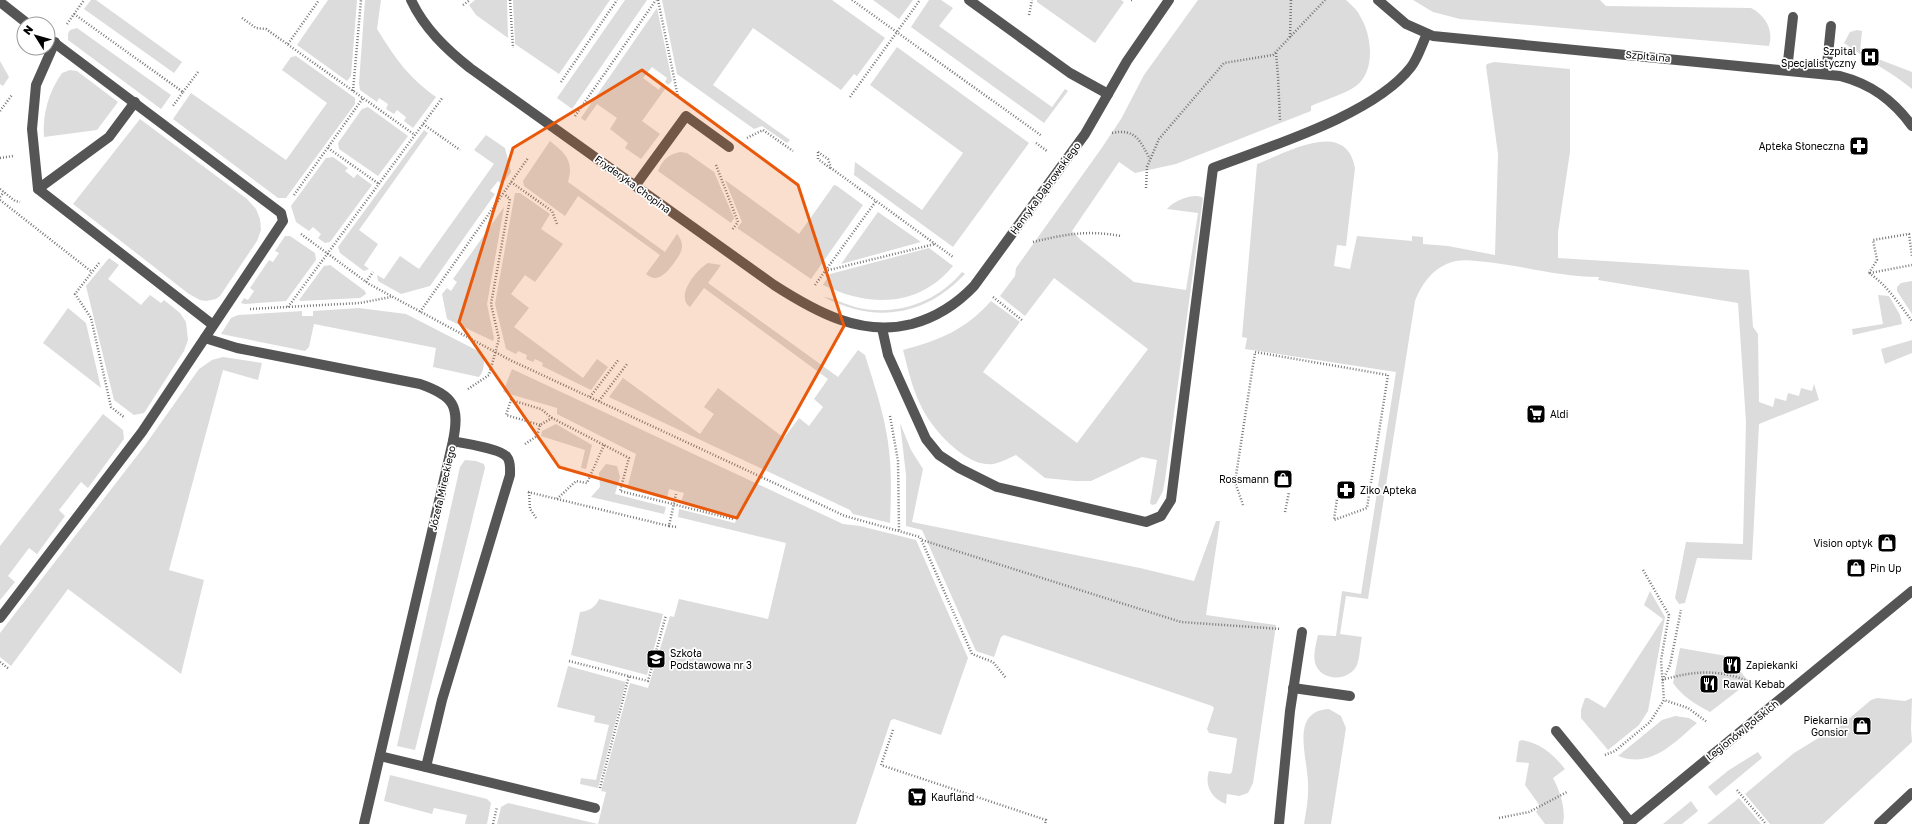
<svg xmlns="http://www.w3.org/2000/svg" width="1912" height="824" viewBox="0 0 1912 824" font-family="'Golos Text',sans-serif">
<rect width="100%" height="100%" fill="#fff"/>
<g fill="#dcdcdc">
<path d="M91 0H96L182 62 174 73 84 9Z"/>
<path d="M328 0H357L351 76 347 81 297 45Z"/>
<path d="M365 0H381L377 29C395 58 408 77 436 97L413 128 404 121 406 117 397 110 394 114 386 109 388 104 379 98 377 102 360 90 359 83Z"/>
<path d="M475 0H507L508 38 476 15 469 5Z"/>
<path d="M513 0H610L559 74 515 44Z"/>
<path d="M625 0H647L572 109 557 98Z"/>
<path d="M662 0H832L885 38 857 76 854 74 841 90 753 28 713 85 790 140 787 143 762 126 754 129 677 74Z"/>
<path d="M873 0H913L899 19Z"/>
<path d="M929 0H941L953 8 939 26 1052 107 1065 89 1068 91 1044 123 911 27Z"/>
<path d="M1037 0H1121L1124 2 1095 43 1037 2Z"/>
<path d="M1198 0H1346C1351 5 1357 9 1360 16 1372 35 1376 71 1356 86 1345 94 1324 100 1311 106V111L1176 164 1135 173 1119 162 1072 231 1082 241 1134 282 1186 290 1198 213 1167 209C1173 201 1194 192 1203 198L1165 480 1163 491 1156 504 1152 505 1150 503 1157 460 1142 457 1091 481H1075L1045 478 1016 455C1009 458 1000 463 993 464 966 468 931 428 921 406 912 388 908 369 903 350 940 340 965 330 991 301L1020 322 983 372 1077 443 1148 349 1054 278 1025 316 1000 296 1015 276 1016 268 1101 149 1121 119 1144 75Z"/>
<path d="M1413 0H1600L1606 6 1751 8C1765 15 1774 30 1769 46L1460 19 1433 12Z"/>
<path d="M657 8 672 81 668 85 665 82 667 78 652 67 643 78 659 90 661 86 665 89 642 121 660 134 641 159 625 148 628 143 610 129 617 118 597 104 585 121 581 118Z"/>
<path d="M77 28 171 95 161 109 68 40V34L70 30Z"/>
<path d="M1857 30 1862 31 1860 52 1912 72V89C1890 71 1867 60 1844 43L1850 32Z"/>
<path d="M897 47 1029 143 953 247 854 175 855 162 922 210 963 153 870 85Z"/>
<path d="M296 56 355 98V104L286 198H278L173 119 191 93 286 160 327 103 282 70 291 57Z"/>
<path d="M0 61 9 77 3 86 0 84Z"/>
<path d="M1494 62 1570 69V152L1558 232V258L1749 270 1753 327 1758 334 1759 402 1773 407 1775 398 1786 401 1788 393 1799 396 1801 388 1812 391 1814 384 1819 400 1759 424 1752 560 1697 558 1685 603 1679 604 1675 598 1686 542 1743 544 1746 422 1738 303 1598 280 1599 277C1561 277 1524 266 1487 262 1477 261 1466 259 1456 261 1435 265 1422 283 1415 301L1368 599 1346 596 1340 634 1362 637C1360 645 1360 657 1357 665 1349 682 1321 682 1315 663 1313 654 1316 644 1318 635L1336 636 1342 591 1361 594 1396 372 1245 349 1247 338 1242 337 1257 164C1286 153 1346 117 1355 168L1346 246 1337 245 1334 266 1350 269 1357 236 1412 241V236L1423 237V244L1448 246 1495 255 1498 154 1486 66 1487 64Z"/>
<path d="M70 70 77 71 118 102 97 130 44 137C42 115 49 91 62 73Z"/>
<path d="M368 107 408 136 378 176 339 149 338 143 362 109Z"/>
<path d="M140 119 247 199 256 209 260 219 261 230 257 241 220 296 216 299 206 301 200 300 189 294 73 204Z"/>
<path d="M424 130 428 133 359 230 378 244 364 265 369 269 364 271 340 253 338 247Z"/>
<path d="M486 135 505 148 511 172 502 184 498 181 490 191 495 194 430 286 401 294 378 281 377 275 384 279 400 256 419 269 494 164 474 150Z"/>
<path d="M550 141C566 154 574 161 568 182L665 252 677 234C680 238 682 241 682 246 682 253 677 258 674 263 666 273 658 284 646 274L660 255 578 196 565 216 524 186 523 181Z"/>
<path d="M680 152 687 153 714 172 734 218 731 223 658 171C663 159 668 155 680 152Z"/>
<path d="M333 157 348 168 345 171 354 178 357 174 372 185 330 242 325 243 318 238 321 234 313 227 309 231 296 222 291 206 326 158Z"/>
<path d="M725 180 799 234 834 185 837 186 863 205 811 279 737 228 742 222Z"/>
<path d="M515 193H520L550 214 541 229 563 244 535 282 525 275 511 294 529 308 514 327 583 378 597 359 608 367 591 390 542 366 543 363 535 359 533 362 526 359 527 355 518 351 516 354 506 349 495 304Z"/>
<path d="M504 207 487 304 494 338 493 341 447 319 442 294 447 288 451 291 457 282 453 279Z"/>
<path d="M878 212 921 242 841 264Z"/>
<path d="M285 236H290L315 253 316 260 286 301 245 304 241 303 244 298 248 300 254 291 250 288 269 260 273 262 279 253 275 251Z"/>
<path d="M929 248 953 266C918 308 869 307 823 285L830 274Z"/>
<path d="M109 258 119 265 108 279 141 305 150 295 161 303 164 300 180 313 186 322 188 340 184 351 144 413 134 415 114 400 86 286Z"/>
<path d="M708 263 721 265 708 283 838 377 858 350 865 355C874 384 884 413 888 442 892 469 891 496 890 523L853 514 850 510 609 397 623 378 700 434 714 414 704 407 718 388 784 438 799 418 809 426 823 407 814 399 828 379 704 288 690 307C675 296 696 270 708 263Z"/>
<path d="M330 265 365 291 366 294 360 298 301 301 299 300 324 266Z"/>
<path d="M962 272 965 274 963 276C923 317 874 323 824 297 830 297 850 306 859 308 898 316 937 302 962 272Z"/>
<path d="M1912 281V314L1897 291V287L1901 283Z"/>
<path d="M1878 295 1889 296 1900 315 1902 324 1853 335 1852 329 1883 324Z"/>
<path d="M68 308 86 323 101 388 43 343Z"/>
<path d="M359 308 406 314 482 353C485 360 485 370 479 377L433 367 436 348 314 324 309 347 305 351 221 334 231 318 238 315 302 311V316H313V311Z"/>
<path d="M1912 340V353L1885 364 1881 349Z"/>
<path d="M223 357 262 363 258 380 223 370 169 570 204 580 181 674 68 589 11 666 0 657V633L143 448 199 369 212 360Z"/>
<path d="M512 369 843 524 860 526 916 540 968 658 941 735 894 719 891 720 856 824H497L501 807 508 803 598 824 606 792 601 791 630 683 648 688 670 616 674 617 679 599 768 619 786 543 678 517 679 509 735 523 737 516 681 502 684 493 669 489 667 499 627 489 636 454 557 414V408L503 392Z"/>
<path d="M103 414 123 430 124 439 88 488 81 482 59 510 65 516 37 554 29 548 8 576 15 582 0 600V546Z"/>
<path d="M900 423 911 450 923 469 912 522 1140 568 1194 581 1216 521H1220L1206 615 1276 625 1253 783 1248 793 1239 796 1227 794 1226 804C1212 799 1204 786 1209 771L1230 774 1232 772 1237 739 1236 738 1209 733 1207 729 1214 708 1212 706 1004 635 1001 637 994 657 976 651 922 530 906 526V475Z"/>
<path d="M556 424 592 445 586 469 581 468 585 450 541 436 542 431Z"/>
<path d="M465 460 476 461 484 464 485 468 415 750 397 746 460 467Z"/>
<path d="M606 464 617 466 620 477 615 494 666 507 664 514 591 497 600 487 599 473Z"/>
<path d="M1650 591 1665 617 1648 711 1639 725 1608 750 1581 718V710L1585 698H1588L1605 708 1663 619 1644 605Z"/>
<path d="M599 599 663 614 647 675 571 655 580 612C589 611 596 607 599 599Z"/>
<path d="M1680 648 1732 657 1730 659 1749 682 1710 712C1695 704 1683 697 1673 683Z"/>
<path d="M568 666 626 682 598 788 580 784 581 778 596 780 609 725 594 722 595 716 557 707Z"/>
<path d="M1877 698 1905 701 1912 698 1911 729 1912 742 1823 824H1770L1745 794 1794 753 1833 729 1838 728 1871 700Z"/>
<path d="M1329 709 1341 716 1346 728 1331 824H1304C1306 811 1309 797 1308 784 1308 758 1289 711 1329 709Z"/>
<path d="M1675 716 1689 718 1697 723C1674 743 1651 769 1618 756L1662 720Z"/>
<path d="M1522 740C1542 744 1553 754 1565 769L1553 778C1560 791 1566 809 1563 824H1545L1536 812 1540 806 1525 785 1529 763 1516 762 1519 741Z"/>
<path d="M1758 752 1762 758 1716 796 1708 787 1729 770Z"/>
<path d="M390 775 487 799 491 803 487 824H465L467 815 434 808 432 814 384 801Z"/>
<path d="M1739 798 1761 824H1707Z"/>
<path d="M1691 801 1698 811 1682 824H1663Z"/>
</g>
<g fill="none" stroke-linecap="round" stroke-linejoin="round">
<g stroke="#777" stroke-width="2.5" stroke-dasharray="1 2" stroke-linecap="butt">
<path d="M510 0 513 48"/>
<path d="M658 0 678 97"/>
<path d="M852 0 1042 136"/>
<path d="M1131 0H1132"/>
<path d="M463 5 470 0"/>
<path d="M74 14 183 92 173 106"/>
<path d="M1029 15 1032 0"/>
<path d="M242 18 256 28 266 29 415 135"/>
<path d="M67 24 84 0"/>
<path d="M1290 37 1291 0"/>
<path d="M288 44 319 0"/>
<path d="M1276 53 1278 76 1280 120"/>
<path d="M561 82 617 0"/>
<path d="M353 91 361 0"/>
<path d="M183 92 198 72"/>
<path d="M850 97 920 0"/>
<path d="M0 111 12 95"/>
<path d="M575 116 656 0"/>
<path d="M423 124 460 150"/>
<path d="M1112 133C1136 128 1140 141 1150 159"/>
<path d="M747 138 763 130 793 151"/>
<path d="M1036 143 1047 151"/>
<path d="M328 148 379 184"/>
<path d="M818 152 828 159 831 168 953 257"/>
<path d="M818 152V159L830 168"/>
<path d="M0 158 13 156"/>
<path d="M716 165 738 222 732 230"/>
<path d="M511 182 552 211 557 224"/>
<path d="M1146 188 1147 167 1159 139 1224 63 1273 55 1325 0"/>
<path d="M0 189 15 201 20 202"/>
<path d="M294 195 363 98"/>
<path d="M0 197 4 192"/>
<path d="M0 200 92 272"/>
<path d="M301 234 369 284 510 360 845 516 920 537 972 654 993 662 1006 678"/>
<path d="M1033 242C1066 234 1087 230 1121 236"/>
<path d="M99 263 75 294 91 318 111 407 125 418"/>
<path d="M825 271 935 244"/>
<path d="M1869 273 1877 260 1873 240 1909 234 1912 256"/>
<path d="M1869 273C1887 285 1899 304 1912 321"/>
<path d="M1870 273 1912 265"/>
<path d="M366 282 373 272"/>
<path d="M815 285 876 201"/>
<path d="M993 297 1022 320"/>
<path d="M288 307 443 97"/>
<path d="M250 309 360 303 391 297"/>
<path d="M420 312 528 158"/>
<path d="M468 389 489 375 499 339 491 304 510 199 504 194"/>
<path d="M590 397 619 359"/>
<path d="M599 401 627 364"/>
<path d="M890 416 898 461 899 531"/>
<path d="M540 425 506 415 511 400 541 409 552 418"/>
<path d="M525 444 537 436 540 425 552 418 629 458 620 491 733 519"/>
<path d="M528 492 669 526"/>
<path d="M529 492 530 509 536 518"/>
<path d="M557 499 576 481 587 483 604 445"/>
<path d="M1243 505 1235 482 1255 352 1388 375 1367 508 1334 520 1337 499"/>
<path d="M1285 512 1289 492"/>
<path d="M676 527 669 526 676 494"/>
<path d="M922 540 1181 622 1281 629"/>
<path d="M1643 570 1669 615 1661 660 1664 700"/>
<path d="M569 661 648 681 666 615"/>
<path d="M0 662 9 669"/>
<path d="M1662 680C1697 670 1720 669 1753 683"/>
<path d="M1663 680 1670 665 1681 610"/>
<path d="M893 730 881 765 1046 820 1045 824"/>
<path d="M1605 755 1615 751 1650 722 1664 700 1688 708 1707 722"/>
<path d="M600 788 629 676"/>
<path d="M1737 790 1766 824"/>
<path d="M1499 818 1529 812 1567 792"/>
<path d="M493 824 497 807"/>
</g>
<g stroke="#555" stroke-width="10">
<path d="M411 0C424 28 446 49 470 68L774 285C816 312 861 337 912 324 937 317 956 305 974 286L1085 134 1127 61 1169 0"/>
<path d="M969 0 1070 73 1108 94"/>
<path d="M1378 0 1406 24 1433 36 1840 76C1871 84 1893 100 1912 126"/>
<path d="M0 2 28 24"/>
<path d="M55 42 36 85 32 129 38 189 213 325"/>
<path d="M1787 70 1793 17"/>
<path d="M1826 74 1831 26"/>
<path d="M635 186 686 116 729 147"/>
<path d="M38 189 109 137 135 102"/>
<path d="M882 328 888 355 926 439 939 455 959 468 997 487 1146 522 1161 516 1171 500 1213 168C1270 146 1374 115 1411 67 1418 58 1422 44 1427 34"/>
<path d="M205 338 237 348 420 384C454 396 460 406 453 441L364 824"/>
<path d="M0 618 142 432 283 221 281 213 48 38"/>
<path d="M1293 688 1350 696"/>
<path d="M1556 731 1630 822"/>
<path d="M380 756 595 808"/>
<path d="M426 767 442 700 510 475C510 469 511 462 507 457 500 448 465 444 453 441"/>
<path d="M1279 824 1290 711 1302 632"/>
<path d="M1628 824 1912 591"/>
<path d="M1879 824 1912 793"/>
</g>
</g>
<path fill="#e8590c" fill-opacity="0.2" stroke="#e8590c" stroke-width="3" stroke-linejoin="round" d="M642 70 798 185 844 326 737 518 559 467 459 322 513 148Z"/>
<defs>
<g id="hospital-square" transform="scale(1)"><rect x="-9" y="-9" width="18" height="18" rx="4" fill="#000" stroke="#fff"/><path d="M-5-5h3v3.5h4V-5h3V5h-3V1.5h-4V5h-3Z" fill="#fff"/></g>
<g id="pharmacy-square" transform="scale(1)"><rect x="-9" y="-9" width="18" height="18" rx="4" fill="#000" stroke="#fff"/><path d="M-2-6h4v4h4v4h-4v4h-4v-4h-4v-4h4Z" fill="#fff"/></g>
<g id="supermarket-square" transform="scale(1)"><rect x="-9" y="-9" width="18" height="18" rx="4" fill="#000" stroke="#fff"/><path d="M-6-5.5h2.5l.6 2H6L4.5 2H-2.5L-4.4-4H-6ZM-1.5 3.2a1.3 1.3 0 1 0 .1 0ZM3 3.2a1.3 1.3 0 1 0 .1 0Z" fill="#fff"/></g>
<g id="shop-square" transform="scale(1)"><rect x="-9" y="-9" width="18" height="18" rx="4" fill="#000" stroke="#fff"/><path d="M-5-2.5h2.3a2.7 3.5 0 0 1 5.4 0H5L5.5 6h-11ZM-1.5-2.5h3a1.5 2.3 0 0 0-3 0Z" fill="#fff"/></g>
<g id="school-square" transform="scale(1)"><rect x="-9" y="-9" width="18" height="18" rx="4" fill="#000" stroke="#fff"/><path d="M0-5L7-2L0 1L-7-2ZM-4 1L0 2.5L4 1V4Q0 6-4 4Z" fill="#fff"/></g>
<g id="restaurant-square" transform="scale(1)"><rect x="-9" y="-9" width="18" height="18" rx="4" fill="#000" stroke="#fff"/><path d="M-5-6h1v4h1v-4h1v4h1v-4h1v5L-1.5 .5V6h-2V.5L-5-1ZM5-6V6H3V1.5H1.5Q1.5-4 5-6Z" fill="#fff"/></g>
</defs>
<g fill-rule="evenodd">
<use href="#hospital-square" x="1870" y="57"/>
<use href="#pharmacy-square" x="1859" y="146"/>
<use href="#supermarket-square" x="1536" y="414"/>
<use href="#shop-square" x="1283" y="479"/>
<use href="#pharmacy-square" x="1346" y="490"/>
<use href="#shop-square" x="1887" y="543"/>
<use href="#shop-square" x="1856" y="568"/>
<use href="#school-square" x="656" y="659"/>
<use href="#restaurant-square" x="1732" y="665"/>
<use href="#restaurant-square" x="1709" y="684"/>
<use href="#shop-square" x="1862" y="726"/>
<use href="#supermarket-square" x="917" y="797"/>
</g>
<g text-anchor="middle" dominant-baseline="central" stroke-width="3.5" stroke-linejoin="round" paint-order="stroke">
<g font-size="10" fill="#000" stroke="#fff" text-anchor="start">
<text x="1856" y="51" text-anchor="end">Szpital<tspan x="1856" dy="12">Specjalistyczny</tspan></text>
<text x="1845" y="146" text-anchor="end">Apteka Słoneczna</text>
<text x="1550" y="414">Aldi</text>
<text x="1269" y="479" text-anchor="end">Rossmann</text>
<text x="1360" y="490">Ziko Apteka</text>
<text x="1873" y="543" text-anchor="end">Vision optyk</text>
<text x="1870" y="568">Pin Up</text>
<text x="670" y="653">Szkoła<tspan x="670" dy="12">Podstawowa nr 3</tspan></text>
<text x="1746" y="665">Zapiekanki</text>
<text x="1723" y="684">Rawal Kebab</text>
<text x="1848" y="720" text-anchor="end">Piekarnia<tspan x="1848" dy="12">Gonsior</tspan></text>
<text x="931" y="797">Kaufland</text>
</g>
<g font-size="10" fill="#000" stroke="#fff">
<text transform="translate(1648 56) rotate(5)">Szpitalna</text>
<text transform="translate(633 184) rotate(36)">Fryderyka Chopina</text>
<text transform="translate(1045 188) rotate(-54)">Henryka Dąbrowskiego</text>
<text transform="translate(442 488) rotate(-77)">Józefa Mireckiego</text>
<text transform="translate(1742 730) rotate(-39)">Legionów Polskich</text>
</g>
</g>
<g transform="translate(36 36) rotate(307)"><circle r="19" fill="#ffffff" stroke="#999999"/>
<path d="M0-3L7 15L0 10L-7 15Z" fill="#000000"/>
<text y="-6" font-size="11" font-weight="bold" text-anchor="middle" fill="#000000">N</text>
</g>
</svg>
